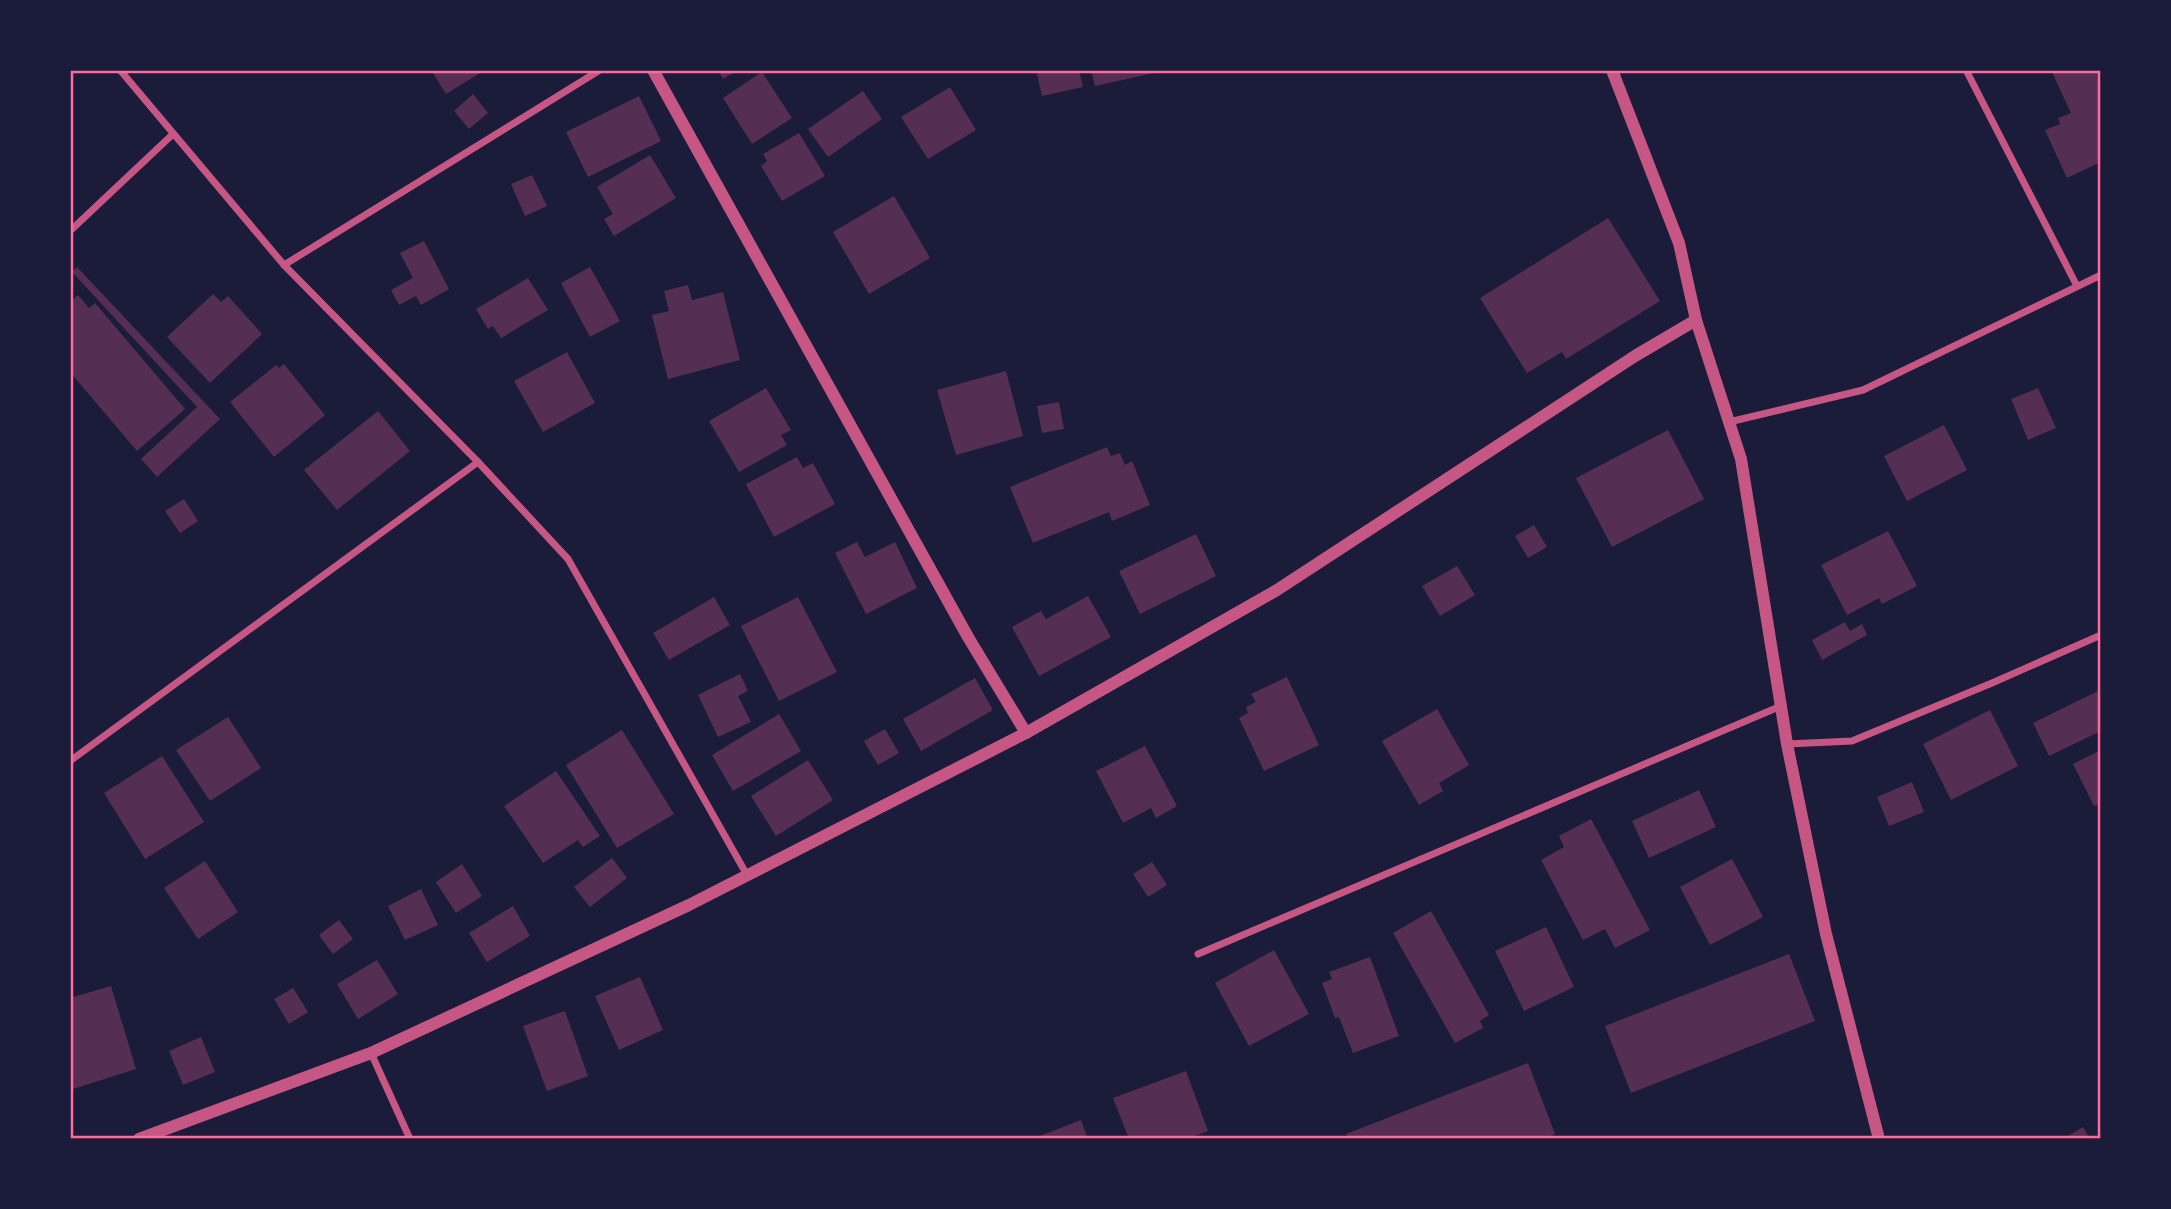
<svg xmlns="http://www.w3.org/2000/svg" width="2171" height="1209" viewBox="0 0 2171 1209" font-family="'Roboto Condensed',sans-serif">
<rect width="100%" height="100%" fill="#1b1b3a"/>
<g fill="#542f53">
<path d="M431 70H485L446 94Z"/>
<path d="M718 70H738L723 79Z"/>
<path d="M1036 70H1079L1083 87 1042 96Z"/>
<path d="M1091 70H1163V71L1095 86Z"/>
<path d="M2051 70H2101V162L2067 178 2045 130 2060 124 2058 118 2071 113Z"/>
<path d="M762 72 792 118 752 144 723 98Z"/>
<path d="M950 87 976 130 928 159 901 117Z"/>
<path d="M863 91 882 119 828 157 808 129Z"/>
<path d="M473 94 488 113 469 129 454 111Z"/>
<path d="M639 96 661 141 588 177 566 132Z"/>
<path d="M799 133 825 176 782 201 761 166 767 161 763 154Z"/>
<path d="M650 155 676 198 614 236 604 219 613 214 597 187Z"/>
<path d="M532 175 547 206 525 216 511 184Z"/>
<path d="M894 196 930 258 869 294 833 232Z"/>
<path d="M1608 218 1660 301 1566 359 1562 352 1527 373 1480 298Z"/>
<path d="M424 241 449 289 421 305 416 296 399 305 391 290 413 278 400 253Z"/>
<path d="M77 267 220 419 157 477 141 459 197 407 72 272Z"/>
<path d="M590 267 620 321 590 337 561 283Z"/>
<path d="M528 278 548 310 501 338 493 326 488 329 476 309Z"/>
<path d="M688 285 692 300 723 292 740 360 668 379 652 315 669 311 664 291Z"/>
<path d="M213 294 221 302 228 296 262 334 210 383 167 337Z"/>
<path d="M78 295 89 308 95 303 185 409 137 451 70 372V302Z"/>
<path d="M567 352 595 403 543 432 514 381Z"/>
<path d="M284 364 325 415 274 457 230 402 276 365 279 368Z"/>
<path d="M1006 371 1023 436 956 455 937 390Z"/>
<path d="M766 388 791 430 781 435 787 445 739 472 709 421Z"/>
<path d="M2038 388 2056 428 2028 440 2011 399Z"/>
<path d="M1059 402 1064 429 1042 433 1037 406Z"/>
<path d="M378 411 410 451 337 510 304 470Z"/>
<path d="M1944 425 1967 470 1907 501 1884 456Z"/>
<path d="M1668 430 1704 499 1612 547 1576 478Z"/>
<path d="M1107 447 1111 456 1120 453 1125 465 1132 461 1150 505 1112 521 1109 512 1033 543 1010 487Z"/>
<path d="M797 457 803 468 813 463 835 504 774 537 746 484Z"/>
<path d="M184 499 198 521 180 533 165 511Z"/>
<path d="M1534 525 1547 547 1528 558 1515 536Z"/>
<path d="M1888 531 1917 586 1882 604 1879 598 1847 615 1821 565Z"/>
<path d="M1196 534 1216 576 1140 614 1119 571Z"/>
<path d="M857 542 865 557 895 542 917 588 866 614 835 553Z"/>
<path d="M1457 566 1475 595 1440 616 1422 586Z"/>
<path d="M1088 596 1111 637 1039 676 1012 627 1041 611 1046 619Z"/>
<path d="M714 597 730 625 669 660 653 633Z"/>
<path d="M798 597 837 672 779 701 741 626Z"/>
<path d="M1845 622 1850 631 1862 624 1867 635 1822 660 1812 640Z"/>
<path d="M740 674 748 691 738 696 751 722 718 737 698 695Z"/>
<path d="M1287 677 1319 745 1264 771 1239 718 1248 713 1246 707 1256 702 1251 694Z"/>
<path d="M975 678 993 710 921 751 903 719Z"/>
<path d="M2098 691 2101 698V731L2049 756 2033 723Z"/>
<path d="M1437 709 1469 765 1439 783 1443 791 1419 805 1382 741Z"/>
<path d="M1990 710 2018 766 1951 800 1923 744Z"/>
<path d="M779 714 801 751 733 791 712 755Z"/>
<path d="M228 717 261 768 210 801 176 750Z"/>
<path d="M885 729 899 753 878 765 864 741Z"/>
<path d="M622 730 674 814 617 848 566 765Z"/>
<path d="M1145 746 1177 806 1156 818 1151 808 1123 823 1096 771Z"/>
<path d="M2101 750V803L2094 806 2073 764Z"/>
<path d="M162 756 204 822 145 859 104 793Z"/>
<path d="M808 760 833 800 776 836 751 796Z"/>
<path d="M556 771 600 836 583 847 578 840 543 863 504 806Z"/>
<path d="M1912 782 1924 812 1889 826 1877 797Z"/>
<path d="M1699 790 1716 827 1649 858 1632 821Z"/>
<path d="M1591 819 1650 930 1615 948 1605 929 1583 940 1541 860 1564 847 1559 836Z"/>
<path d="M612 858 627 878 590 907 574 887Z"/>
<path d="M1732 859 1763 917 1710 945 1680 887Z"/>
<path d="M205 861 238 912 198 939 164 888Z"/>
<path d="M1152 862 1167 885 1148 897 1133 874Z"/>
<path d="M462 864 482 896 456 913 436 882Z"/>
<path d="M421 889 438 925 405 940 388 906Z"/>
<path d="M513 906 530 936 487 962 469 933Z"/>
<path d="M1431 911 1489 1015 1480 1021 1483 1028 1455 1043 1393 933Z"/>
<path d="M339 920 353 939 333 954 319 935Z"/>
<path d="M1546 927 1574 987 1524 1011 1495 951Z"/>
<path d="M1274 950 1309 1014 1249 1046 1215 983Z"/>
<path d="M1789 954 1815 1021 1631 1093 1605 1026Z"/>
<path d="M1370 957 1399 1036 1353 1053 1339 1017 1335 1018 1322 983 1332 979 1329 972Z"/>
<path d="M377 960 398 994 358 1019 337 984Z"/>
<path d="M640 977 663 1030 619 1050 595 996Z"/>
<path d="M111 986 136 1069 70 1090V998Z"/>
<path d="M293 988 308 1012 289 1024 274 999Z"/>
<path d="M565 1011 588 1076 547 1091 523 1026Z"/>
<path d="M201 1037 215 1072 183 1085 169 1051Z"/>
<path d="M1528 1063 1555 1134 1543 1139H1348L1346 1134Z"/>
<path d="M1186 1071 1208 1131 1187 1139H1129L1113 1098Z"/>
<path d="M1081 1120 1088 1139H1032Z"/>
<path d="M2083 1127 2090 1139H2063Z"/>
</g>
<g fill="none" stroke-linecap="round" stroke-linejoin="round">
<g stroke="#c65784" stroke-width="7">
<path d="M120 70 284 265 478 462 568 559 747 875"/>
<path d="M1966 70 2077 286"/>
<path d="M70 231 173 134"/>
<path d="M284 265 600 70"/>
<path d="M1729 422 1863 390 2101 275"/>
<path d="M1787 744 1852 741 1992 683 2101 635"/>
<path d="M70 761 478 462"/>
<path d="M1198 954 1781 706"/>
<path d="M371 1053 410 1139"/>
</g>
<g stroke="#c65784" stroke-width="12">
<path d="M653 70 968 637 1026 733"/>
<path d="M1612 70 1679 243 1696 320 1741 459 1787 744 1826 934 1879 1139"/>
<path d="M139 1139 371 1053 689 905 1026 733 1277 590 1635 356 1696 320"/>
</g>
</g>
<rect width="2171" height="1209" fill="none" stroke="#1b1b3a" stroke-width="144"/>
<rect x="72" y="72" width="2027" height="1065" fill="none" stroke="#ff6b9d" stroke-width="2.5"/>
</svg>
